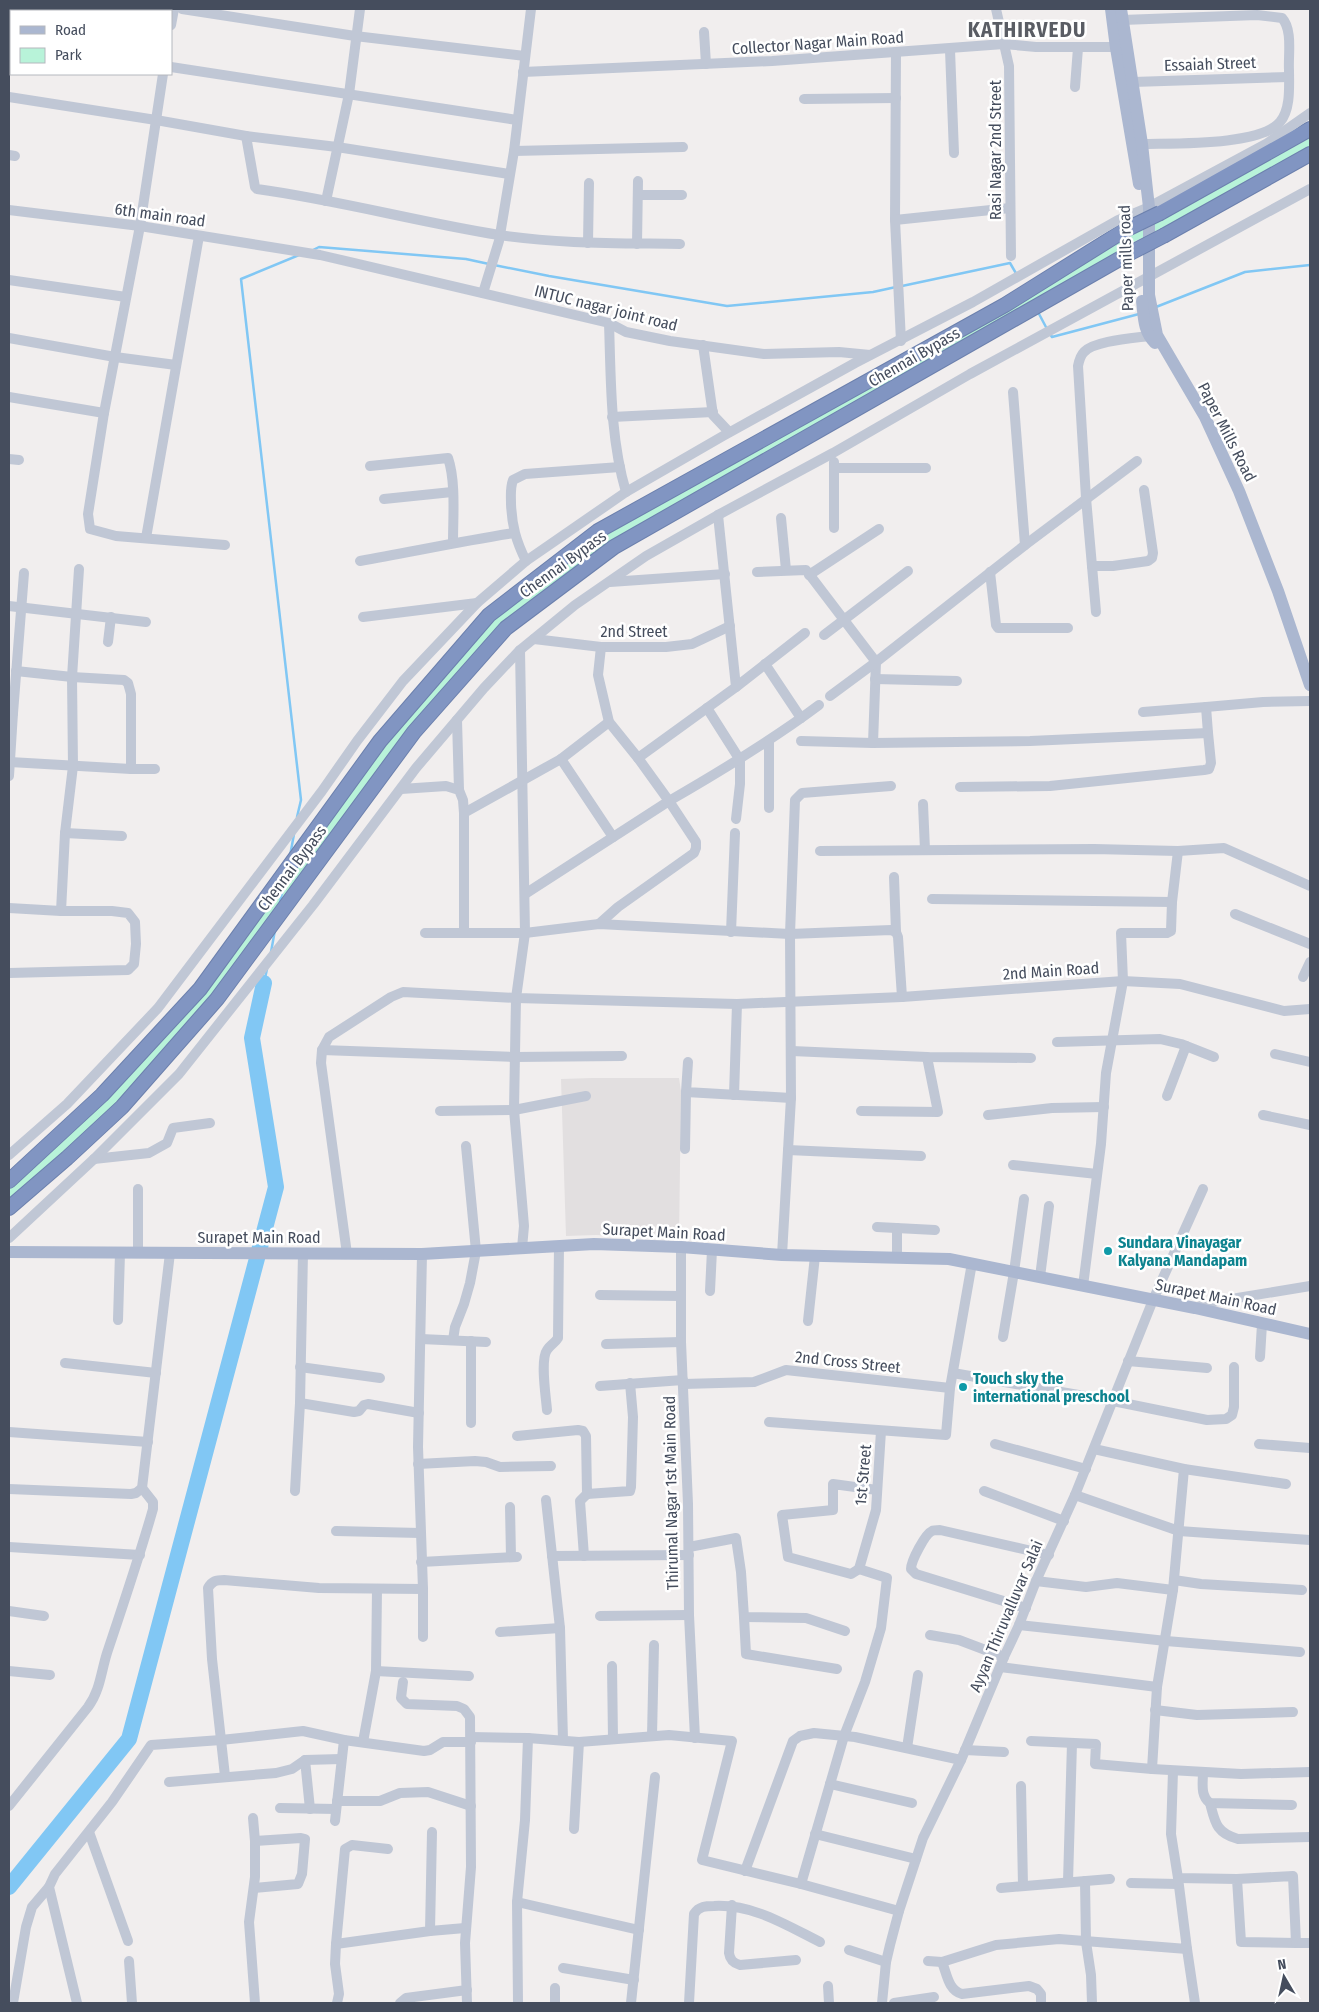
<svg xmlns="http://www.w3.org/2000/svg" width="1319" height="2012" viewBox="0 0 1319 2012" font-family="'Fira Sans Condensed',sans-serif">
<rect width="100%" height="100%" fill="#f1eeee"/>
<path fill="#e2dfe0" d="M592 1078H679L681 1091 679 1239 596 1235 566 1236 561 1079Z"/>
<path fill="#b8f3d9" d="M1310 138V147L1217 200 1128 245 1038 302 706 492 505 623 231 973 123 1098 9 1203V1189L20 1180 115 1086 385 742 490 619 595 540 941 347 1124 239Z"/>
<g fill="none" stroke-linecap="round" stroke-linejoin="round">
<g stroke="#81c7f4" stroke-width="2.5">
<path d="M313 250 319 247 466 259 489 264"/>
<path d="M494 265 549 276 727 306 873 292 896 287"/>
<path d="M902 286 1010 263 1017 275"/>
<path d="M1156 307 1245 272 1310 265"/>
<path d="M1038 312 1047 329"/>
<path d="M1050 334 1052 337 1139 314"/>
<path d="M297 817 301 800 241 279 299 255"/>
<path d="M290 856 294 834"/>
<path d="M280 902 284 883"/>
<path d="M271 952 275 930"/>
<path d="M264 983 267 969"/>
</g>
<path stroke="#81c7f4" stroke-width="16" d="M9 1887 129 1739 276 1187 252 1038 264 983"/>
<g stroke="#6c80ad" stroke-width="16">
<g id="highway">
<path d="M1160 213 1310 129"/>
<path d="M1165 235 1310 154"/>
<path d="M9 1181 102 1095 200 989 380 741 489 615 598 531 1005 305 1125 230"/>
<path d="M9 1208 67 1158 122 1107 217 999 414 732 506 628 614 547 1130 253"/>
</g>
</g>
<g stroke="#c0c7d5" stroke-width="10">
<path d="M182 9 355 36 525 56"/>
<path d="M996 9 1009 66 1011 256"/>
<path d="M1122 20 1257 15 1282 18C1293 30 1288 55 1289 70 1289 86 1291 109 1280 122 1260 146 1173 143 1142 144"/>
<path d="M171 25 174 9"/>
<path d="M704 32 706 64"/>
<path d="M9 41 11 42"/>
<path d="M950 50 954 153"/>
<path d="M896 53 895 220 901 341"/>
<path d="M171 67 517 120"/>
<path d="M523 72 772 61 1004 44 1036 47H1123"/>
<path d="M163 74 140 226 104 413 88 514 90 529 116 536 225 545"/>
<path d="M1133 82 1289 77"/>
<path d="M1075 87 1078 48"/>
<path d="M9 97 156 120 246 136"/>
<path d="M804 99 896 98"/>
<path d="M514 151 683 147"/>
<path d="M9 155 15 156"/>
<path d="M509 174 337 147 246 136 255 187 257 189C338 200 418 222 499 235 558 244 620 243 680 244"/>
<path d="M638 195H682"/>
<path d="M326 201 349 94 360 9"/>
<path d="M9 210 140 226 320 255 609 323 626 332 670 341 764 354 839 352 870 355"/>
<path d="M895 220 1010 208"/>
<path d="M588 243 589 183"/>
<path d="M637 244 638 181"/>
<path d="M9 280 126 297"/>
<path d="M483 293 499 241 514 151 531 9"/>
<path d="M609 323C611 380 610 438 626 492"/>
<path d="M9 338 115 357 176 365"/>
<path d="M703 345 713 415 729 432"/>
<path d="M1013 392 1025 545"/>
<path d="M9 397 104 413"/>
<path d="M612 417 713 412"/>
<path d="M9 459 19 460"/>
<path d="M1137 461 1025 545 876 662 873 743 1030 741 1208 733 1206 707 1143 712"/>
<path d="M834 462V528"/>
<path d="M370 466 448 458C456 481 453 517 453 542"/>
<path d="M834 468H926"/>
<path d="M1144 490 1153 553 1152 558 1148 561 1113 566H1092L1086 498 1078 366C1079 361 1080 356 1084 352 1095 340 1139 338 1156 335"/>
<path d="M384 499 452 492"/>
<path d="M781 518 786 570"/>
<path d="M146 538 199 236"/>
<path d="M360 561C411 552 462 541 514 533"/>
<path d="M526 561C516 541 512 526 511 504 511 495 510 488 513 480L525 474 620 467"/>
<path d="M1092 566 1096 612"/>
<path d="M757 572 806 570 876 662 830 696"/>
<path d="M990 572 996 625 998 628H1068"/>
<path d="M809 575 879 529"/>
<path d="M610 582 725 574"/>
<path d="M9 606 146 622"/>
<path d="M363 617 477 603"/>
<path d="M824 635 908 571"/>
<path d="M534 639 601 647H666L692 644 730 626"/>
<path d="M108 642 111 617"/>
<path d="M601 647 598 675 609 722 638 758 736 687 718 515"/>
<path d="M520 650 525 933 516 998 514 1110 522 1202 524 1226 522 1248"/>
<path d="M765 664 801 718"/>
<path d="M16 671 72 677 124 680 128 683 131 694V769"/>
<path d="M875 679 957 681"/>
<path d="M736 687 805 633"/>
<path d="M1206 707 1263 702 1310 701"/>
<path d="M707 708 740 760V784L736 819"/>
<path d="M9 713H13L24 573"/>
<path d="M457 720 459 790"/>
<path d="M801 741 873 743"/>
<path d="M638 758 669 801C721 771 771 741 819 705"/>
<path d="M561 759 613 837"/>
<path d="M10 762 131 769H155"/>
<path d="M9 776 13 713"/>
<path d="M891 786 802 793 795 800 790 934 891 930 896 932 898 937 902 997"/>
<path d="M960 787 1050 786 1204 770 1209 769 1211 763 1208 733"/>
<path d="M401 789 446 786 459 790 463 800 464 813V933"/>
<path d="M923 804 925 850"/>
<path d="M769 808V741"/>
<path d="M464 813 561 759 609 722"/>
<path d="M65 833 122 836"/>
<path d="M820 851 1094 849 1178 851 1224 848 1310 886"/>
<path d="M894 877 896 932"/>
<path d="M525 894 669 801 696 842V848L694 853 618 907 599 924"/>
<path d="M932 899 1172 902 1178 851"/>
<path d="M9 908 61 911 65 833 73 766 72 677 79 569"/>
<path d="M1235 914 1310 944"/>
<path d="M731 932 735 833"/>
<path d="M425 933H525L599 924 790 934 791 1098 782 1255"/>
<path d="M9 973 128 970 134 964 136 944 135 922 128 913 112 911H61"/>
<path d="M1303 977 1310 962"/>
<path d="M1057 1042 1160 1039 1181 1044 1214 1057"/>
<path d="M322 1050 514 1057 622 1056"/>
<path d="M792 1051 927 1057 1031 1058"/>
<path d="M1275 1054 1310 1062"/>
<path d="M688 1062 686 1092 791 1098"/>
<path d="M734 1095 737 1004"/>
<path d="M1167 1096 1186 1046"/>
<path d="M440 1111 514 1110 586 1096"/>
<path d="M861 1111 938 1112 927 1057"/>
<path d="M988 1115 1052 1108 1104 1107"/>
<path d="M1263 1115 1310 1125"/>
<path d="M685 1149 686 1092"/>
<path d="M788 1150 921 1156"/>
<path d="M9 1155 67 1104 158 1008 322 791 357 741 403 681 477 603 526 561 626 492 723 436 855 363 973 302 1118 220 1149 207 1266 144 1310 113"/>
<path d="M94 1159 149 1153 167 1143 173 1128 210 1123"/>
<path d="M1013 1165 1097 1174"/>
<path d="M138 1189V1253"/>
<path d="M877 1227 935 1230"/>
<path d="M9 1238 94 1159 179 1074 313 905 416 768 484 688 520 650 575 605 646 556 718 515 833 453 970 374 1310 189"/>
<path d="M681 1247V1342L688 1504 689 1615 695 1738"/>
<path d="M347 1254 321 1063 322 1050 329 1037 391 997 403 992 516 998 737 1004 902 997 1123 981 1180 984 1284 1011 1310 1009"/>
<path d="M422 1254 418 1447 423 1589V1637"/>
<path d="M897 1257V1228"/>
<path d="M1040 1277 1049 1206"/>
<path d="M1083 1286 1101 1144 1106 1073 1123 981 1121 933H1167L1171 931 1172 902"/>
<path d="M710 1291 712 1250"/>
<path d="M600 1295 681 1296"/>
<path d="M1195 1308 1213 1302 1310 1286"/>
<path d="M118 1320 120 1253"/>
<path d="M808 1321 815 1256"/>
<path d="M1003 1337 1014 1272 1024 1199"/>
<path d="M421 1339 486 1342"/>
<path d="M453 1340 455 1327 464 1304 470 1283 476 1251 466 1146"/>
<path d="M471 1341V1423"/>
<path d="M606 1344 681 1342"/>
<path d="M1260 1357 1262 1324"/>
<path d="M1128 1361 1207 1368"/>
<path d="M65 1363 156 1373"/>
<path d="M300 1367 380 1378"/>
<path d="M953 1373 1113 1401 1207 1420 1226 1419 1232 1415 1234 1407V1367"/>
<path d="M684 1384 754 1382 786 1370 950 1388"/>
<path d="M600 1386 683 1380"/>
<path d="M300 1403 354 1412 359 1411 364 1405 368 1404 419 1413"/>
<path d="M547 1410C546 1397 540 1360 547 1350 550 1345 555 1343 558 1338L559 1246"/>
<path d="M769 1422 946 1435 950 1388 972 1263"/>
<path d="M9 1432 148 1442"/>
<path d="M517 1436 578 1430 583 1431 586 1436 587 1494 630 1491 631 1487 633 1417 630 1383"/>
<path d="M995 1444 1086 1469"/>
<path d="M1259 1444 1310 1448"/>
<path d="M1094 1449 1184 1469 1286 1484"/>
<path d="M418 1464 475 1461 486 1462 500 1467 551 1466"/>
<path d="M9 1489 131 1494 136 1493 142 1488 170 1253"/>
<path d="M295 1491 300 1403 303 1253"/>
<path d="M984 1491 1064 1521"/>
<path d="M1075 1495 1179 1531 1310 1540"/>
<path d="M546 1500 560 1628 563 1740"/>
<path d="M510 1507 511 1557"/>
<path d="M336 1531 420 1533"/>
<path d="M9 1547 140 1555"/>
<path d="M689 1547 736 1538 741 1572 744 1617 806 1618 845 1631"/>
<path d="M552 1556 689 1555"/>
<path d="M584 1556 580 1501 587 1494"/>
<path d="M421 1562 517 1557"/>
<path d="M859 1569 851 1574 788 1557 782 1515 833 1510V1484L877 1490"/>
<path d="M859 1569 876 1510 881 1431"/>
<path d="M1174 1580 1201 1584 1302 1590"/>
<path d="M1036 1581 1086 1587 1117 1583 1173 1590"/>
<path d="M1026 1608 916 1574 911 1569C911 1561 925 1534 932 1531 934 1530 937 1530 940 1530L1049 1555"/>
<path d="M9 1611 44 1616"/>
<path d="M600 1616 689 1615"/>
<path d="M744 1617 746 1654 837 1669"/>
<path d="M1019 1625 1166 1641 1300 1652"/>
<path d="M500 1632 560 1628"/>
<path d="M930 1635 959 1640 1004 1657"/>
<path d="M612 1666 613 1739"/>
<path d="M1000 1667 1157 1687"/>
<path d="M9 1671 50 1675"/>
<path d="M376 1671 469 1676"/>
<path d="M403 1682 401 1698 407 1704 457 1706 464 1709 470 1717 471 1867 465 1943 467 2003"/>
<path d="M1155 1710 1197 1715 1293 1712"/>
<path d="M652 1736 654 1645"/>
<path d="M471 1737 528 1738 579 1742 669 1735 732 1741 702 1860 801 1884 899 1911"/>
<path d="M1031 1741 1096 1744 1095 1764 1152 1769 1241 1774 1310 1772"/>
<path d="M363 1742 376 1671 377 1589"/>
<path d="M907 1748 918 1675"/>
<path d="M965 1750 1004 1752"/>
<path d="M305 1760 310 1809"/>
<path d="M1152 1769 1157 1687 1173 1590 1184 1469"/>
<path d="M1173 1771 1171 1834 1178 1878 1237 1879 1293 1876 1296 1943 1241 1942 1237 1879"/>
<path d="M1203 1772C1203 1783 1200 1796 1210 1803L1292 1805"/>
<path d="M225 1776 212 1659 208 1588C212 1581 216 1580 224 1580L319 1588 423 1589"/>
<path d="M169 1782 276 1773 292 1769 305 1760 341 1759"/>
<path d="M830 1784 912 1803"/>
<path d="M1021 1786 1023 1886"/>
<path d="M337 1801H380L400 1793 428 1792 471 1806"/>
<path d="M1210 1803C1215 1822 1216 1833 1238 1839L1310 1837"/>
<path d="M9 1806 88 1707C100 1691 101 1672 107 1653 123 1605 139 1558 153 1509V1502L142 1488"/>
<path d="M280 1808 336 1809"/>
<path d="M253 1818 255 1841V1877L249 1922 255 2003"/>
<path d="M335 1821 344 1740"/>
<path d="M574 1829 579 1742"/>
<path d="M89 1832 128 1941"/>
<path d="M815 1834 916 1859"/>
<path d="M745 1871 793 1741 800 1736 814 1733 855 1737 961 1760"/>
<path d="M1085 1881 1086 1942 1091 1975 1092 2003"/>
<path d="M1068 1882 1072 1743"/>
<path d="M1131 1883 1178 1884"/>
<path d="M801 1884 844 1736 865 1682 881 1628 887 1578 859 1569"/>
<path d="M254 1888 298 1884 302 1874 305 1839 301 1838 255 1841"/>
<path d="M1001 1888 1110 1879"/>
<path d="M517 1902 639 1930"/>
<path d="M732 1905 729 1953C730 1960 733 1963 740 1965L796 1960"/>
<path d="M430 1931 465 1928"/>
<path d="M1296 1943H1310"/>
<path d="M336 1944 430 1931 432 1832"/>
<path d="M1187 1949 1195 2003"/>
<path d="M849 1950 886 1962"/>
<path d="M129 1961 132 2003"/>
<path d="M928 1961 942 1962 996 1945 1059 1939 1187 1949 1178 1878"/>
<path d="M942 1962C947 1974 948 1990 962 1994L1029 1986 1037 1989 1041 1994V2003"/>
<path d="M563 1968 634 1980"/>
<path d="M828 1986 829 2003"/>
<path d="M13 2003 26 1927 32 1907 49 1887"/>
<path d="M77 2003 49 1887 55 1874 112 1802 151 1745 221 1740 303 1731 344 1740 424 1751 430 1750 443 1742H471"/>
<path d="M337 2003 339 1994 335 1964 336 1944 345 1849 352 1845 388 1849"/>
<path d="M400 2003 406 1998 467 1990"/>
<path d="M518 2003 517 1902 525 1820 528 1738"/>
<path d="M555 2003V1988"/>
<path d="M631 2003 655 1777"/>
<path d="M689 2003 694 1914C699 1906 706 1906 714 1906 753 1904 786 1925 820 1942"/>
<path d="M882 2003 886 1962 890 1945 899 1911 923 1838 961 1760 1004 1657 1019 1625 1036 1581 1075 1495 1153 1300 1203 1189"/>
<path d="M894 2003 934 1997"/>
</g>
<g stroke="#abb7d0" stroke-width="12">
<path d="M1111 9 1116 48 1139 184"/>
<path d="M1121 9 1142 144 1147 190 1149 207V295L1157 335 1205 417 1239 491 1278 591 1310 685"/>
<path d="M1142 301C1144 317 1143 331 1155 343"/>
<path d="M9 1252 422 1254 594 1244 681 1247 782 1255 949 1259 1195 1308 1310 1334"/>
</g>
<use href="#highway" stroke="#8195c2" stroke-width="14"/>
<g stroke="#6c80ad" stroke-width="16" stroke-linecap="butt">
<g id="highway-bridge">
<path d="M1125 230 1160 213"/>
<path d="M1130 253 1165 235"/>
</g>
</g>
<use href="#highway-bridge" stroke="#8195c2" stroke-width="14"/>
</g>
<g fill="#0f9aa8" stroke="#fff" stroke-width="2">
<circle cx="1108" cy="1251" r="5"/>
<circle cx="963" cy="1387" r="5"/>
</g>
<g text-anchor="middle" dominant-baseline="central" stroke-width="5" stroke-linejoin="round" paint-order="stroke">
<g font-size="16" fill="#454d5d" stroke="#fff">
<text transform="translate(818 43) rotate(-4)">Collector Nagar Main Road</text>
<text transform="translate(1210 64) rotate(-2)">Essaiah Street</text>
<text transform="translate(995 150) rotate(-90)">Rasi Nagar 2nd Street</text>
<text transform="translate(160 215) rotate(8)">6th main road</text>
<text transform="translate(1126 258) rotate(-92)">Paper mills road</text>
<text transform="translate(606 308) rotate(14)">INTUC nagar joint road</text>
<text transform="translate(914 357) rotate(-30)">Chennai Bypass</text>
<text transform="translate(1227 432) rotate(63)">Paper Mills Road</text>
<text transform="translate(563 564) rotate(-36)">Chennai Bypass</text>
<text x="634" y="631">2nd Street</text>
<text transform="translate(292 868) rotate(-53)">Chennai Bypass</text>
<text transform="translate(1051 971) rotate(-4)">2nd Main Road</text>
<text transform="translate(664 1232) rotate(3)">Surapet Main Road</text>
<text x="259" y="1237">Surapet Main Road</text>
<text transform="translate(1216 1297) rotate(12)">Surapet Main Road</text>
<text transform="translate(848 1362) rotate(6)">2nd Cross Street</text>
<text transform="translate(863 1475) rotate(-85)">1st Street</text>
<text transform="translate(671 1493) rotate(-91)">Thirumal Nagar 1st Main Road</text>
<text transform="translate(1006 1616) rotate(-67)">Ayyan Thiruvalluvar Salai</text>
</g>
<g font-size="16" font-weight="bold" fill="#0d838f" stroke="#fff" text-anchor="start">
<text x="1118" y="1242">Sundara Vinayagar<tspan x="1118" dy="18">Kalyana Mandapam</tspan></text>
<text x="973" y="1378">Touch sky the<tspan x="973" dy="18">international preschool</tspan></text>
</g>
<g font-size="21" font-weight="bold" letter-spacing="1" fill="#5a5d64" stroke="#fff">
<text x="1027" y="30">KATHIRVEDU</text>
</g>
</g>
<rect width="1319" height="2012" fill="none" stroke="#454d5d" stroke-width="20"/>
<rect x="10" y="10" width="162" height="65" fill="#ffffff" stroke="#b5b8be"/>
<rect x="20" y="26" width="25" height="8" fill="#abb7d0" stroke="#b5b8be"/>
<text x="55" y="35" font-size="15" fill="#454d5d">Road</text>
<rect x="20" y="48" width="25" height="15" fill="#b8f3d9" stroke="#b5b8be"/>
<text x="55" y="60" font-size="15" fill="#454d5d">Park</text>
<g transform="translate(1284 1977) rotate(351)" stroke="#ffffff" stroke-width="4" paint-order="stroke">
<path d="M0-4L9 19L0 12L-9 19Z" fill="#454d5d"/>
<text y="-8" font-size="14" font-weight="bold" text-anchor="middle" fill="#454d5d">N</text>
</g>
</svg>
